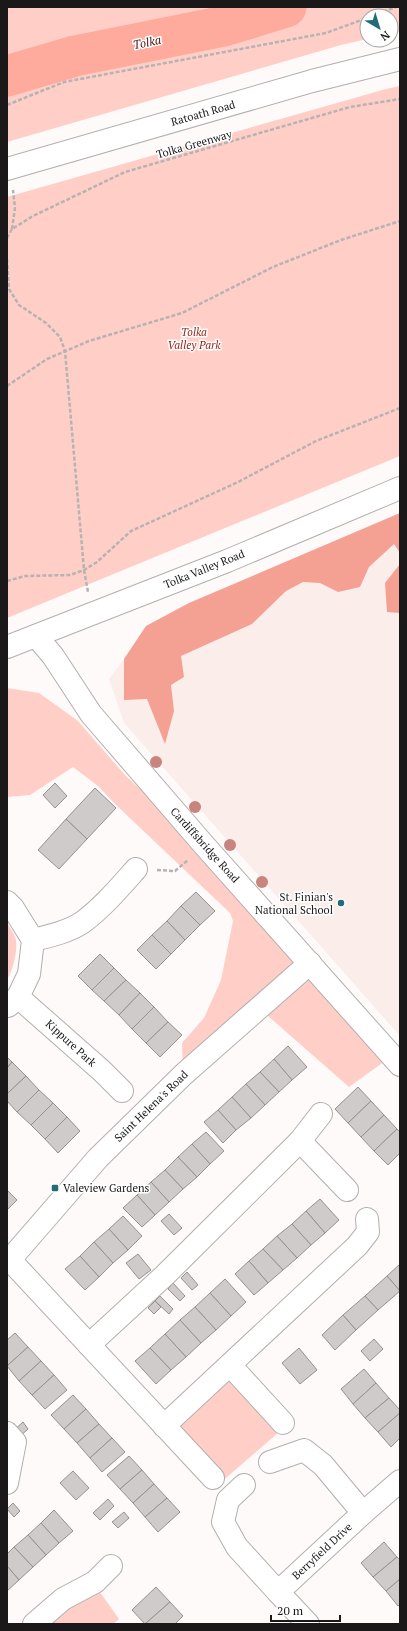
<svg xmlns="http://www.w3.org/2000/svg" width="407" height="1631" viewBox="0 0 407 1631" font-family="'PT Serif',serif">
<rect width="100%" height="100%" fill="#fefaf9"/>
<path fill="#faedea" d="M400 513V1036L124 723 109 679 124 659 146 626 189 603Z"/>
<g fill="#ffcfc7">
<path d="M7 7H400V32L391 34V16H367V39L341 45 7 142Z"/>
<path d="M400 86V456L7 618V197L386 89Z"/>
<path d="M7 688 39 693 78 721 125 775 202 846 308 963 183 1072 182 1043 204 1018 221 980 233 921 230 913 115 804 98 786 73 767 30 795 7 797Z"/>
<path d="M7 923C10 928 13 932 15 937 19 946 13 972 7 979Z"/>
<path d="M310 964 392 1056 349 1087 259 1008Z"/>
<path d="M230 1365 286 1426 219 1484 167 1425Z"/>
<path d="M97 1588 119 1619 113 1624H46Z"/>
</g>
<g fill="#f4a193">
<path d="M400 513V553L394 544 369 567 360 587 338 592 320 583 303 582 286 591 252 624 181 656 184 677 171 685 174 711 165 744 147 699 124 700V659L146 626 189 603Z"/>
<path d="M400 564V613L387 612 385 583Z"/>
</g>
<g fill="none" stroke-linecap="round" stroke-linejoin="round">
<path stroke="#feaa9c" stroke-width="41" d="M7 76 75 56 224 26 286 7"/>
</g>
<g fill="#cfcbca" stroke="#959190">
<path d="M55 783 67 796 55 808 43 795Z"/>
<path d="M95 788 116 808 87 839 66 819Z"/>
<path d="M66 819 87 839 59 869 38 850Z"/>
<path d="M196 892 215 911 200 925 181 906Z"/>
<path d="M181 906 200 925 185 940 167 921Z"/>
<path d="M167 921 185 940 171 954 152 935Z"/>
<path d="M152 935 171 954 156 969 137 950Z"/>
<path d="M100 954 114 968 92 990 78 976Z"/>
<path d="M114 968 126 980 104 1001 92 990Z"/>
<path d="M126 980 140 993 119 1015 104 1001Z"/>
<path d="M140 993 154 1007 132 1029 119 1015Z"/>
<path d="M154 1007 168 1022 146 1043 132 1029Z"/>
<path d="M168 1022 182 1035 160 1057 146 1043Z"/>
<path d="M288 1046 307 1067 292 1080 274 1059Z"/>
<path d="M7 1057 12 1062 7 1068Z"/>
<path d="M274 1059 292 1080 279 1092 260 1072Z"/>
<path d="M12 1062 26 1076 7 1094V1068Z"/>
<path d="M260 1072 279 1092 265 1105 246 1084Z"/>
<path d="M26 1076 39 1090 17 1112 7 1101V1094Z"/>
<path d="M246 1084 265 1105 251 1118 232 1097Z"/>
<path d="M358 1087 371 1101 348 1123 335 1109Z"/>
<path d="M39 1090 53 1103 31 1125 17 1112Z"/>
<path d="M232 1097 251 1118 236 1130 218 1110Z"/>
<path d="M371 1101 384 1115 361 1137 348 1123Z"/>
<path d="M53 1103 67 1117 45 1139 31 1125Z"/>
<path d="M218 1110 236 1130 223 1143 204 1122Z"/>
<path d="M384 1115 397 1129 374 1151 361 1137Z"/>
<path d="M67 1117 80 1131 58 1153 45 1139Z"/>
<path d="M397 1129 400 1132V1153L388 1165 374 1151Z"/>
<path d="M206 1132 224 1151 210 1164 192 1144Z"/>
<path d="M192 1144 210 1164 197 1177 178 1157Z"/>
<path d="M178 1157 197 1177 183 1189 165 1170Z"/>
<path d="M165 1170 183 1189 169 1202 151 1182Z"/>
<path d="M151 1182 169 1202 155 1215 137 1195Z"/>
<path d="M7 1190 17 1200 7 1210Z"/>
<path d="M137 1195 155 1215 142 1227 123 1208Z"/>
<path d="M320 1199 339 1220 325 1233 306 1211Z"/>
<path d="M306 1211 325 1233 311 1245 292 1224Z"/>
<path d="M169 1214 182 1228 174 1235 161 1221Z"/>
<path d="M123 1216 142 1236 128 1250 109 1229Z"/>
<path d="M292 1224 311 1245 297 1258 277 1236Z"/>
<path d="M109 1229 128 1250 113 1263 94 1242Z"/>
<path d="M277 1236 297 1258 283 1270 263 1249Z"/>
<path d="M94 1242 113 1263 99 1277 80 1256Z"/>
<path d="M263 1249 283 1270 268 1283 249 1261Z"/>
<path d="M138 1254 151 1270 139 1279 126 1263Z"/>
<path d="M80 1256 99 1277 85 1290 65 1269Z"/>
<path d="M249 1261 268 1283 254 1295 235 1274Z"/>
<path d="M400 1264V1291L387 1276Z"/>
<path d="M187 1272 198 1285 192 1290 181 1278Z"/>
<path d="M387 1276 400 1291 378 1310 365 1296Z"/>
<path d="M225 1279 246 1302 231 1316 210 1293Z"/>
<path d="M173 1283 185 1296 180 1301 168 1289Z"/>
<path d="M210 1293 231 1316 216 1330 195 1307Z"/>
<path d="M160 1296 173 1309 169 1314 155 1301Z"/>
<path d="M365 1296 378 1310 356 1330 343 1315Z"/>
<path d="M155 1301 161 1307 154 1314 148 1308Z"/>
<path d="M195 1307 216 1330 201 1343 180 1320Z"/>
<path d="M343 1315 356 1330 335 1350 322 1335Z"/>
<path d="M180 1320 201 1343 186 1357 165 1334Z"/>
<path d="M15 1333 28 1347 7 1366V1340Z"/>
<path d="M165 1334 186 1357 171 1370 150 1348Z"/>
<path d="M374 1339 383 1349 370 1361 361 1351Z"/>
<path d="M28 1347 41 1361 19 1381 7 1366Z"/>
<path d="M150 1348 171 1370 156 1384 135 1361Z"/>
<path d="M299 1348 317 1370 300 1384 282 1363Z"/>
<path d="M41 1361 54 1375 32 1395 19 1381Z"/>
<path d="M364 1369 376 1383 353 1404 341 1389Z"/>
<path d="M54 1375 67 1390 45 1409 32 1395Z"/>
<path d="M376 1383 389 1398 365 1418 353 1404Z"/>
<path d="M73 1395 86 1409 64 1429 51 1415Z"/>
<path d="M389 1398 400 1410V1413L378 1432 365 1418Z"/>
<path d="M86 1409 99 1424 77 1443 64 1429Z"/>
<path d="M400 1413V1438L391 1447 378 1432Z"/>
<path d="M23 1422 28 1429 17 1439 11 1433Z"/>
<path d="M99 1424 112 1438 90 1458 77 1443Z"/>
<path d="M112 1438 125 1452 102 1472 90 1458Z"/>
<path d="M129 1456 142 1470 120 1489 107 1475Z"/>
<path d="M142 1470 154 1484 133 1503 120 1489Z"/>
<path d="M73 1471 89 1488 76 1500 60 1483Z"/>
<path d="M154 1484 167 1498 145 1517 133 1503Z"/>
<path d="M167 1498 180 1512 158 1532 145 1517Z"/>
<path d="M108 1499 114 1506 100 1520 93 1513Z"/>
<path d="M13 1503 20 1511 14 1517 7 1509Z"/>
<path d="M54 1510 73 1531 59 1543 41 1523Z"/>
<path d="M124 1512 129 1518 118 1528 112 1522Z"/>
<path d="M41 1523 59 1543 46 1555 28 1535Z"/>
<path d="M28 1535 46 1555 33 1567 14 1547Z"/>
<path d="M384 1542 397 1557 373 1577 361 1563Z"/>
<path d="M14 1547 33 1567 19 1580 7 1566V1554Z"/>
<path d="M397 1557 400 1560V1579L386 1591 373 1577Z"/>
<path d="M7 1566 19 1580 7 1591Z"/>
<path d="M400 1579V1604L398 1606 386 1591Z"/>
<path d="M156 1587 170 1602 145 1624 132 1610Z"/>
<path d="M170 1602 183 1616 175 1624H145Z"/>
</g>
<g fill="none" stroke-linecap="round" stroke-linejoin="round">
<g stroke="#b3afae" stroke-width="24">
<g id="minor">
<path d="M7 902 13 908 33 940 29 974 18 997 8 1006"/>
<path d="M33 940C50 936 68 932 83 922 103 907 120 887 136 869"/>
<path d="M18 997 102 1071 122 1091"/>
<path d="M300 1141 347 1190"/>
<path d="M10 1260 213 1478"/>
<path d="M7 1263 98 1158 184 1074 310 963"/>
<path d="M89 1345 164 1276 300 1141 321 1114"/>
<path d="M230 1365 283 1423"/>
<path d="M164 1426 357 1246 368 1232 367 1219"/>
<path d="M7 1433 15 1442 7 1483"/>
<path d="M270 1462 304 1450 323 1465 363 1513"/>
<path d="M244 1485 228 1500 223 1522 237 1547 278 1592"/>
<path d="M34 1624 63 1599 95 1582 111 1566"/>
<path d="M308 1624 278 1592 363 1513 400 1481"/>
</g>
</g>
<g stroke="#b3afae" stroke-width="24">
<g id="major">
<path d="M7 169 312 81 400 59"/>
<path d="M36 636 53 656 91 714 204 845 400 1065"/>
<path d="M7 647 227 561 400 488"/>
</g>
</g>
<g stroke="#b6b3b2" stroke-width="2.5" stroke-dasharray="4 2" stroke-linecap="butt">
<path d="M372 16 396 7"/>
<path d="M7 105 64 82 326 33 367 18"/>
<path d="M12 229 15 208 13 190"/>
<path d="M7 238 12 229 33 216 125 172 350 107 400 99"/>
<path d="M7 259 9 289 19 305 46 323 60 337 65 351 84 570 88 592"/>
<path d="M7 386 47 359 89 341 182 313 273 267 341 240 400 221"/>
<path d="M7 581 25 576 70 575 84 570 97 562 131 531 238 482 316 441 400 408"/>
<path d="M157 870 175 871 188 860"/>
</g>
<use href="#minor" stroke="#fff" stroke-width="22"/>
<use href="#major" stroke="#fff" stroke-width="22"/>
</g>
<g fill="#c8847d">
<circle cx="156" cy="762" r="6"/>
<circle cx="195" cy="807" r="6"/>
<circle cx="230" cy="845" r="6"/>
<circle cx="262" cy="882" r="6"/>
</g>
<g fill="#236c77" stroke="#fff" stroke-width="1.5">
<circle cx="341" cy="903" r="4"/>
<rect x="51" y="1184" width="8" height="8" rx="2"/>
</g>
<g text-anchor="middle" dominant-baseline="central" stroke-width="3" stroke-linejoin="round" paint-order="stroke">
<g font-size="11" fill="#1a1818" stroke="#fff">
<text transform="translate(203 113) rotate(-16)">Ratoath Road</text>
<text transform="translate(194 144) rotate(-16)">Tolka Greenway</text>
<text transform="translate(204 569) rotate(-22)">Tolka Valley Road</text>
<text transform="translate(205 845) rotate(48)">Cardiffsbridge Road</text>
<text transform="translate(71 1043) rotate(42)">Kippure Park</text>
<text transform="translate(151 1106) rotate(-44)">Saint Helena's Road</text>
<text transform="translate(322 1551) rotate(-43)">Berryfield Drive</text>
</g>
<g font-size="11" font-style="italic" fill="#9b2318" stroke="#fff">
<text x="194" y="332">Tolka<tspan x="194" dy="13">Valley Park</tspan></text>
</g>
<g font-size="11" fill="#1a1818" stroke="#fff" text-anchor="end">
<text x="333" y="897">St. Finian's<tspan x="333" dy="13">National School</tspan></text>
<text x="63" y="1188" text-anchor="start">Valeview Gardens</text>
</g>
<g font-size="12" font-style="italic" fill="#51120c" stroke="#fff">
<text transform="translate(147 42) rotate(-12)">Tolka</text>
</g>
</g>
<rect width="407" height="1631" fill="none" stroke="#1a1818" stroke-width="16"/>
<g transform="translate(379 28) rotate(142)"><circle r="19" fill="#ffffff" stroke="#a3a3a3"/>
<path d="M0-3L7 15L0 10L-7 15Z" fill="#236c77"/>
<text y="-6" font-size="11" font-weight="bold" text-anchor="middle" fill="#1a1818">N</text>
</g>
<path d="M271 1615v6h69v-6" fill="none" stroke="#1a1818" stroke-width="2"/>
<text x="277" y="1615" font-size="12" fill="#1a1818" stroke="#ffffff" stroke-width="3" paint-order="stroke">20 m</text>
</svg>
